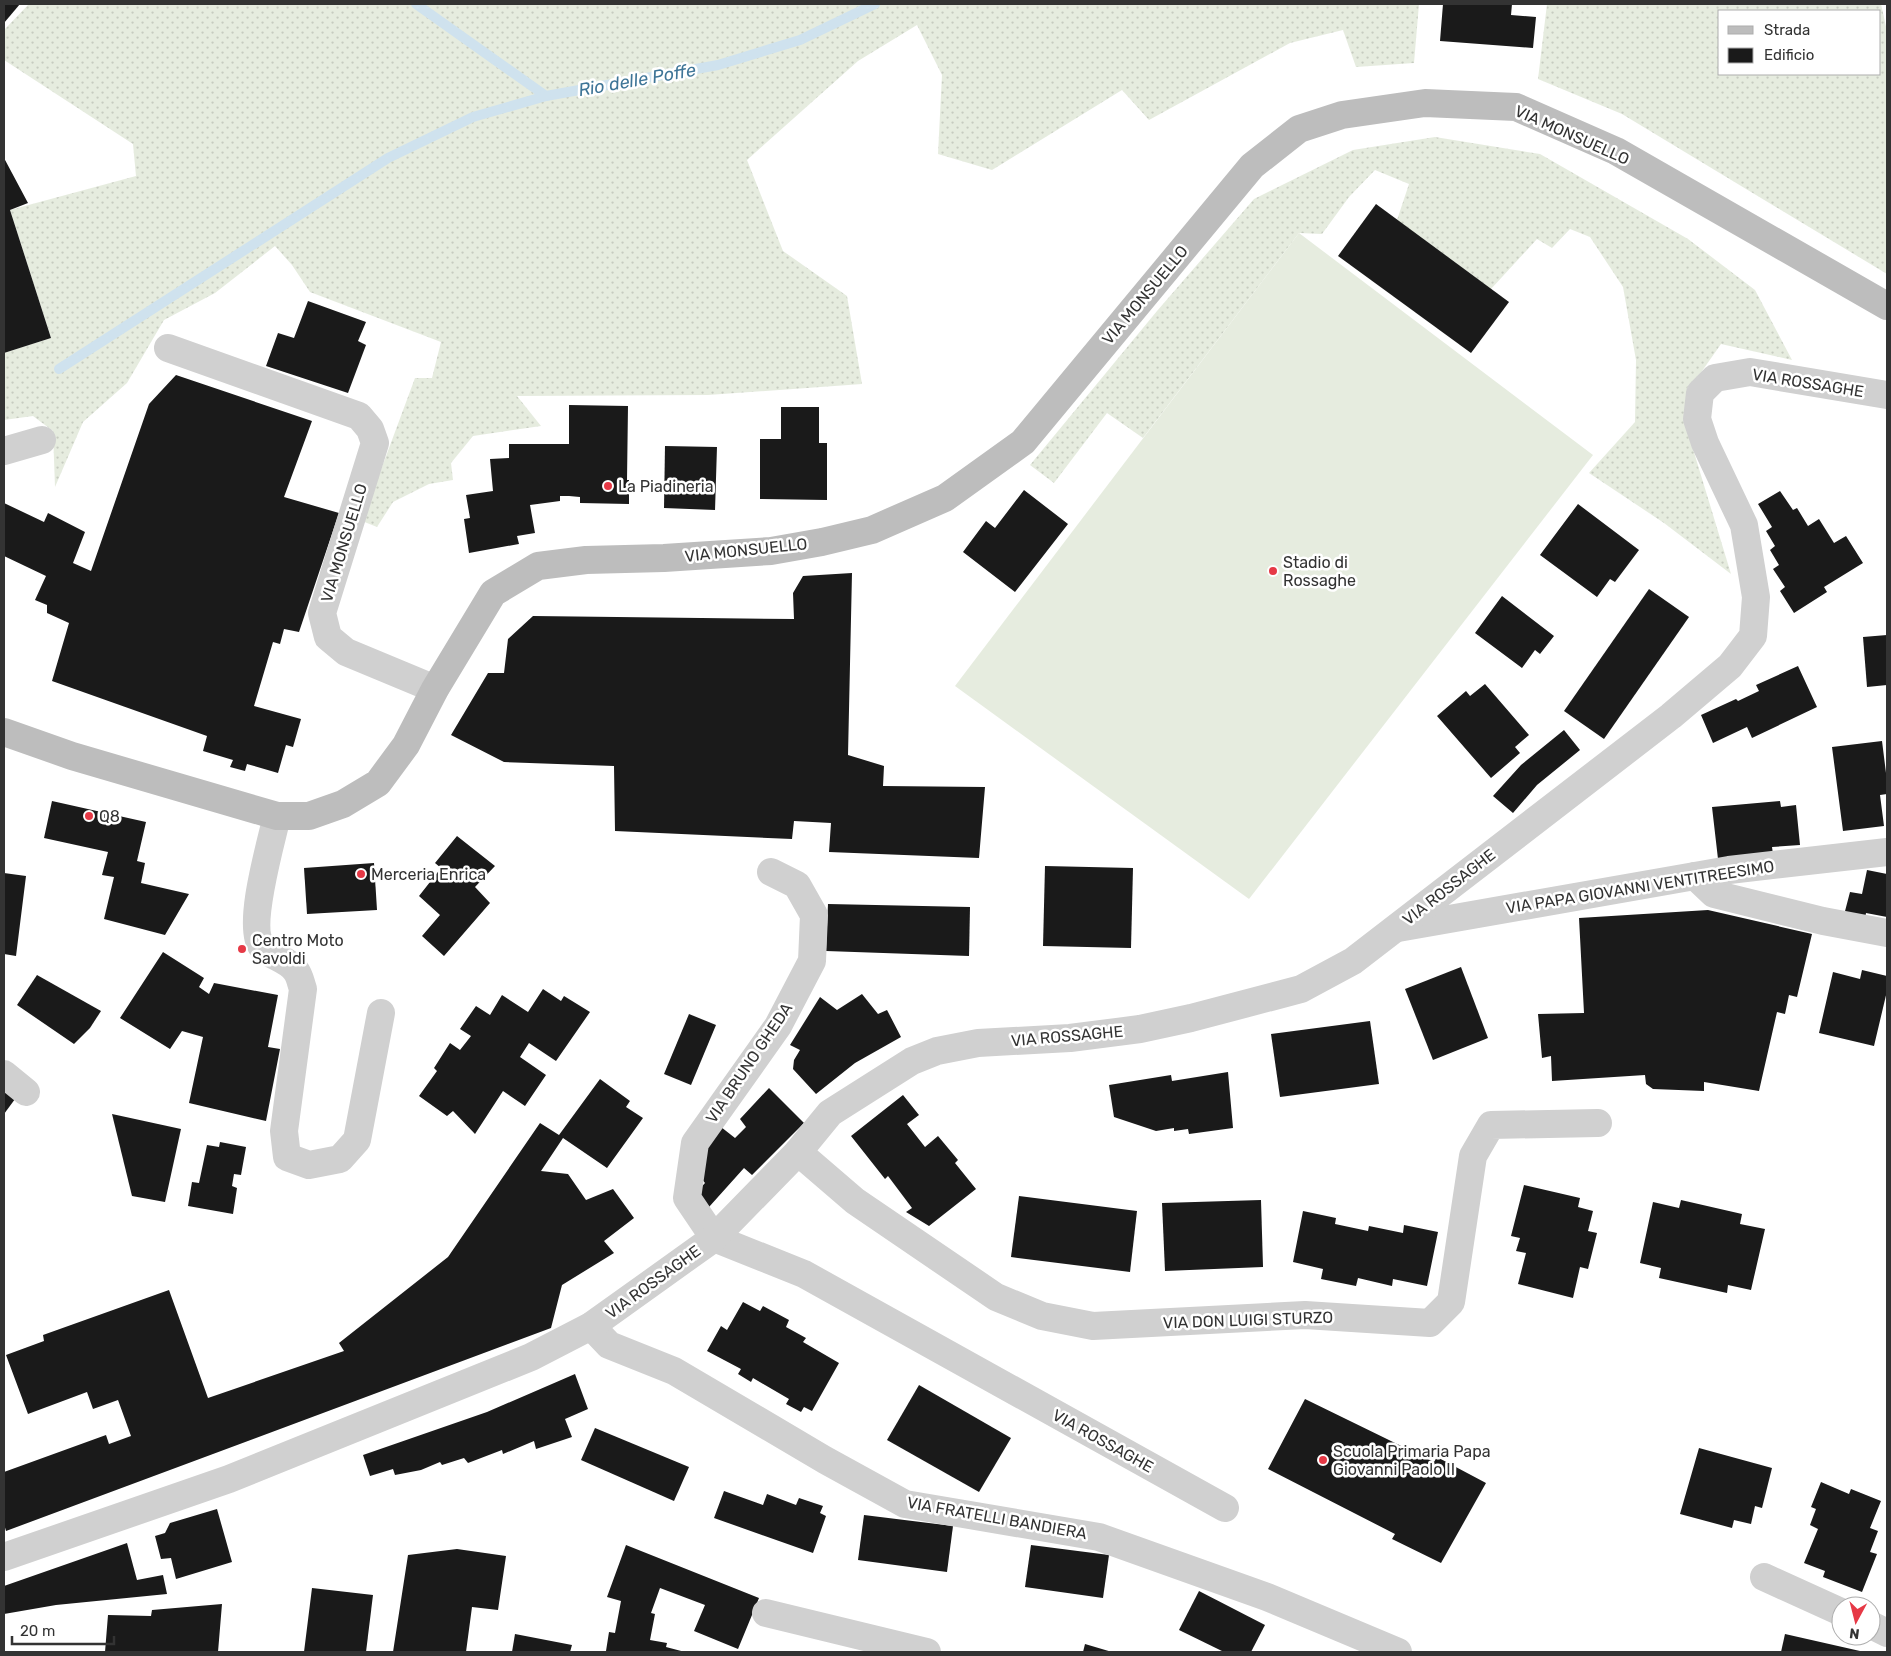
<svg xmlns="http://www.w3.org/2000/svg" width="1891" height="1656" viewBox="0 0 1891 1656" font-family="Rubik,sans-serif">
<defs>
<pattern id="grass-dots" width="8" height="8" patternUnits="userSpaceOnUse" patternTransform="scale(1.25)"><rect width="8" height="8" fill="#e6ecdf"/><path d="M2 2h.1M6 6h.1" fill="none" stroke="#c6cbc0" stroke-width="1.8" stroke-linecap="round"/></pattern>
</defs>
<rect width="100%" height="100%" fill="#fff"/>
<g fill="url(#grass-dots)" fill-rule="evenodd">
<path d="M29 4H1419L1414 63 1356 67 1343 30 1290 43 1149 120 1122 90 992 170 938 154 942 75 917 25 858 61 747 160 783 251 847 296 862 384 708 395 517 396 541 426 473 436 451 463 453 480 429 484 393 502 377 527 362 521 415 378H432L441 342 310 292 292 265 275 246 215 293 164 320 127 383 83 422 55 487 53 431 33 416 4 420V353L51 338 10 210 136 176 133 144 4 60V30Z"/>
<path d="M1547 4H1881L1887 31V274L1622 114 1538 79ZM1720 11H1880V74H1720Z"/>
<path d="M1435 137 1540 154 1688 239 1755 290 1792 360 1721 344 1695 381 1693 449 1731 574 1664 523 1589 473 1635 422 1636 360 1623 287 1590 237 1570 229 1552 248 1537 239 1491 289 1397 220 1409 184 1375 170 1349 197 1322 234 1299 233 1143 438 1107 413 1054 483 1030 465 1157 311 1254 199 1353 150Z"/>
</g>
<path fill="#e6ecdf" d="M1299 233 1593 455 1249 899 955 686Z"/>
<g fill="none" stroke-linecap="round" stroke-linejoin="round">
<g stroke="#cfe2ee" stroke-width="10">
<path d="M416 4 546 96 718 65 800 40 875 4"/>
<path d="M59 369 388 158 473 117 546 96"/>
</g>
</g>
<g fill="#1a1a1a">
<path d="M4 4H20L4 23Z"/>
<path d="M1443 4H1512L1511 15 1536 17 1533 48 1440 41Z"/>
<path d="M4 158 28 203 10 210 51 338 4 353Z"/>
<path d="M1376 204 1509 302 1471 353 1338 256Z"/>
<path d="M308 301 366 322 358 341 366 345 348 393 266 366 278 333 294 338Z"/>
<path d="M176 375 312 421 284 497 339 513 299 632 284 629 280 644 273 642 254 706 301 719 293 747 286 745 278 773 247 764 245 771 230 767 233 760 203 751 207 736 52 681 69 623 47 613V605L35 600 46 576 4 556V503L44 522 48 513 85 532 73 563 91 571 149 404Z"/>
<path d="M569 405 628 406 627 480H629V504L580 503V497L569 496H560V501L530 505 535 533 517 536 519 544 469 553 464 519 470 518 466 495 493 491 490 459 509 458V444H569Z"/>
<path d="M781 407H819V443H827V500L760 499V439H781Z"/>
<path d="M665 446 717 447 715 510 664 508Z"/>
<path d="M1024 490 1068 524 1015 592 963 552 986 521 995 528Z"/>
<path d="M1780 491 1793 510 1797 508 1808 526 1819 519 1834 543 1846 536 1863 563 1824 587 1827 592 1794 613 1780 591 1785 587 1773 569 1779 565 1770 550 1775 546 1766 531 1772 527 1758 504Z"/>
<path d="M1578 504 1639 550 1615 582 1610 579 1597 597 1540 555Z"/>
<path d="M852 573 848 755 884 766 883 786 985 787 979 858 829 852 831 823 794 821 792 839 615 831 614 766 504 762 451 735 488 673H504L508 639 533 616 794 619 793 593 803 576Z"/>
<path d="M1649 589 1689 617 1604 739 1564 711Z"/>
<path d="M1502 596 1554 636 1540 654 1535 650 1522 668 1475 633Z"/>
<path d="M1887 635V685L1867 687 1863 637Z"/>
<path d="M1798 666 1817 707 1752 738 1747 727 1713 743 1701 715 1736 699 1738 701 1759 691 1756 685Z"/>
<path d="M1485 684 1529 735 1515 747 1520 753 1491 778 1437 716 1466 691 1470 696Z"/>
<path d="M1564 730 1580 750 1537 785 1513 813 1493 796 1521 765Z"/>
<path d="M1882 741 1887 781V794L1880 795 1884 826 1843 831 1832 747Z"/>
<path d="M52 801 146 822 137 861 145 863 141 883 189 894 165 935 104 919 114 877 102 875 108 852 44 838Z"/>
<path d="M1780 801 1781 807 1796 805 1800 845 1772 847 1773 854 1718 859 1712 807Z"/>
<path d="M457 836 495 866 475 887 490 903 444 956 422 936 440 915 419 896 441 868 435 863Z"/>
<path d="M374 863 377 910 307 914 304 868Z"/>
<path d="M1045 866 1133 868 1131 948 1043 946Z"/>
<path d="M1867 870 1887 874V917L1866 913 1865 919 1844 915 1850 892 1862 894Z"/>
<path d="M4 873 26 876 16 956 4 954Z"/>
<path d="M828 904 970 907 969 956 826 951Z"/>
<path d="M1708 910 1812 934 1797 997 1789 995 1785 1014 1777 1012 1759 1091 1704 1082V1091L1653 1089 1646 1084 1645 1075 1552 1081 1551 1056 1542 1058 1538 1014 1584 1013 1579 918Z"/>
<path d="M163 952 204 978 199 987 209 994 214 983 278 995 268 1047 280 1049 266 1121 189 1103 203 1037 182 1031 170 1049 120 1018Z"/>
<path d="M1461 967 1488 1038 1433 1060 1405 989Z"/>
<path d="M1862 970 1887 976V991L1874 1046 1819 1033 1833 972 1860 979Z"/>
<path d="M37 975 101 1011 90 1028 74 1044 17 1005Z"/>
<path d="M543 989 561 1001 564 996 590 1012 556 1061 529 1043 520 1057 546 1075 525 1106 503 1091 475 1134 453 1111 447 1116 419 1096 437 1071 434 1068 450 1043 460 1050 471 1036 460 1029 476 1006 490 1015 502 995 528 1012Z"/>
<path d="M862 994 878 1014 887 1010 901 1037 855 1063 816 1094 793 1069 794 1060 800 1050 790 1045 820 997 837 1010Z"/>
<path d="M689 1014 716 1025 691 1085 664 1074Z"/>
<path d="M1370 1021 1379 1084 1280 1097 1271 1034Z"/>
<path d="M1228 1072 1233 1128 1189 1134 1188 1129 1174 1131V1128L1156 1131 1114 1117 1109 1085 1171 1075 1172 1081Z"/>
<path d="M600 1079 630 1101 626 1107 643 1118 607 1168 563 1138 541 1171 568 1174 586 1200 613 1189 634 1218 604 1241 614 1253 562 1285 551 1328 6 1531 4 1524V1472L106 1435 109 1444 131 1436 118 1400 93 1409 87 1392 28 1414 6 1355 44 1341 43 1335 169 1290 208 1398 344 1351 339 1343 448 1257 540 1123 559 1135Z"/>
<path d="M4 1084 18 1095 4 1114Z"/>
<path d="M769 1088 804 1123 752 1175 744 1168 709 1207 695 1194 705 1183 698 1174 706 1146 721 1127 735 1138 746 1127 740 1119Z"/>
<path d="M903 1095 919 1115 907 1124 925 1147 938 1136 958 1160 955 1163 976 1189 929 1226 906 1212 912 1208 888 1176 885 1179 851 1136Z"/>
<path d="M112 1114 181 1129 165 1202 132 1196Z"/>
<path d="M220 1142 246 1147 241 1175 234 1174 232 1186 237 1188 233 1214 188 1206 192 1182 199 1183 207 1145 219 1147Z"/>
<path d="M1524 1185 1580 1198 1578 1207 1593 1211 1588 1231 1597 1233 1588 1269 1580 1267 1573 1298 1518 1284 1526 1253 1516 1251 1520 1238 1511 1236Z"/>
<path d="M1019 1196 1137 1211 1130 1272 1011 1257Z"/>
<path d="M1261 1200 1263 1267 1165 1271 1162 1203Z"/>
<path d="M1681 1200 1742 1214 1740 1224 1765 1229 1751 1290 1728 1285 1727 1293 1659 1278 1661 1268 1640 1263 1653 1202 1679 1208Z"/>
<path d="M1303 1211 1336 1218 1335 1224 1368 1231 1369 1226 1403 1233 1404 1225 1438 1232 1427 1286 1393 1279 1392 1286 1358 1278 1356 1286 1321 1279 1323 1269 1293 1262Z"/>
<path d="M743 1302 760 1311 763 1306 789 1320 786 1327 806 1338 803 1342 839 1363 812 1411 804 1407 801 1412 786 1404 789 1399 753 1378 751 1382 738 1374 741 1369 707 1351 721 1326 727 1330Z"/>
<path d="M575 1374 588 1409 565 1419 572 1437 536 1449 534 1441 503 1454 502 1450 468 1463 464 1458 442 1465 440 1462 421 1470 395 1475 393 1469 370 1476 363 1455 487 1412Z"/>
<path d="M919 1385 1011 1438 979 1492 887 1440Z"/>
<path d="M1305 1399 1434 1462 1437 1457 1486 1483 1441 1563 1392 1539 1395 1534 1268 1469Z"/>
<path d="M595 1428 689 1467 674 1501 581 1460Z"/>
<path d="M1699 1448 1772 1468 1762 1508 1755 1506 1751 1524 1734 1520 1732 1528 1680 1514Z"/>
<path d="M1821 1482 1849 1494 1851 1489 1881 1501 1870 1528 1878 1531 1870 1552 1877 1554 1862 1592 1823 1577 1825 1571 1804 1563 1818 1529 1810 1525 1816 1509 1811 1507Z"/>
<path d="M724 1491 763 1505 767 1494 796 1505 799 1498 823 1506 820 1513 826 1516 813 1553 714 1518Z"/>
<path d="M217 1509 232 1562 176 1579 171 1558 161 1559 155 1536 165 1533 170 1523Z"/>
<path d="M864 1515 953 1526 947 1572 858 1560Z"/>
<path d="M127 1543 137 1580 163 1575 167 1594 56 1605 4 1614V1586Z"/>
<path d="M626 1545 759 1598 738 1649 694 1631 705 1605 660 1588 651 1613 655 1614 650 1640 667 1643 666 1647 685 1652 606 1651 609 1632 615 1633 621 1601 607 1597Z"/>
<path d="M1031 1545 1109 1555 1103 1598 1025 1587Z"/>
<path d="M457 1549 506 1556 498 1610 472 1607 466 1652H393L408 1555Z"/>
<path d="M312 1588 373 1595 366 1652H304Z"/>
<path d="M1199 1591 1265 1625 1251 1652H1224L1179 1630Z"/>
<path d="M222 1604 218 1652H105L108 1615 151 1616 152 1610Z"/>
<path d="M515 1634 572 1645 570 1652H512Z"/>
<path d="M1785 1634 1860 1651V1652H1781Z"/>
<path d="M1085 1644 1112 1652H1083Z"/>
</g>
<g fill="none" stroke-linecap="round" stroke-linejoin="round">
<g stroke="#d0d0d0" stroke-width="28">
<path d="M168 348 359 416 370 429 375 443 322 613 328 637 346 652 435 689"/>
<path d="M4 451 42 440"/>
<path d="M277 816C271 843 246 927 262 947 271 957 288 959 296 971 300 976 301 984 303 989L284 1131 287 1157 309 1165 340 1159 357 1140 381 1013"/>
<path d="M771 872 797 885 814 915 812 961 778 1026 695 1143 687 1198 714 1238 804 1274 1225 1508"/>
<path d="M1695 876 1714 894 1823 921 1887 933"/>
<path d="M1398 928 1729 870 1887 852"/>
<path d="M4 1074 26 1092"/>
<path d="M798 1152 855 1201 996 1297 1042 1316 1093 1326 1305 1315 1430 1323 1451 1302 1473 1156 1491 1125 1598 1123"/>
<path d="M591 1326 609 1345 674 1371 825 1460 905 1504 1099 1537 1267 1597 1398 1652"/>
<path d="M4 1557 229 1479 531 1357 591 1326 714 1238 798 1152 830 1113 912 1061 937 1051 978 1043 1070 1038 1140 1029 1191 1018 1301 989 1353 961 1671 716 1730 666 1753 636 1756 597 1744 525 1705 443 1697 419 1700 393 1715 378 1750 372 1887 395"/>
<path d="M1764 1577 1841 1612"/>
<path d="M766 1613 927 1652"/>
<path d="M1871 1625 1887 1633"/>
</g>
<path stroke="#bdbdbd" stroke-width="28" d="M4 732 72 756 277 816H309L343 804 378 783 406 745 435 689 493 593 538 566 586 560 664 558 771 551 822 542 872 530 945 498 1023 442 1252 166 1299 129 1342 115 1425 103 1516 107 1616 151 1887 306"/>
</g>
<g fill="#e63946" stroke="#fff" stroke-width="2">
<circle cx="608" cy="486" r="5"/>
<circle cx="1273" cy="571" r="5"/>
<circle cx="89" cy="816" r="5"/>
<circle cx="361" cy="874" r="5"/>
<circle cx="242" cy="949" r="5"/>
<circle cx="1323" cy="1460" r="5"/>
</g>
<g text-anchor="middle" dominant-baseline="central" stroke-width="5" stroke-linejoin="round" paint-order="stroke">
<g font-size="16" fill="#333" stroke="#fff">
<text transform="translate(1572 135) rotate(24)">VIA MONSUELLO</text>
<text transform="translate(1145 295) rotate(-50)">VIA MONSUELLO</text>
<text transform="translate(1808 383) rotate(9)">VIA ROSSAGHE</text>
<text transform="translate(344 543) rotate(-73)">VIA MONSUELLO</text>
<text transform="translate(746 550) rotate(-6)">VIA MONSUELLO</text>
<text transform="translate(1449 887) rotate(-38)">VIA ROSSAGHE</text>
<text transform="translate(1640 887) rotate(-9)">VIA PAPA GIOVANNI VENTITREESIMO</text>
<text transform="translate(1067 1036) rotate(-5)">VIA ROSSAGHE</text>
<text transform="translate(749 1063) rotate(-56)">VIA BRUNO GHEDA</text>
<text transform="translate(653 1282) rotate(-36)">VIA ROSSAGHE</text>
<text transform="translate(1248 1320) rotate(-2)">VIA DON LUIGI STURZO</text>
<text transform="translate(1103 1441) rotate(29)">VIA ROSSAGHE</text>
<text transform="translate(997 1518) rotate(10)">VIA FRATELLI BANDIERA</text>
</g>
<g font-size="16" fill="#333" stroke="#fff" text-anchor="start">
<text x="618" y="486">La Piadineria</text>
<text x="1283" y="562">Stadio di<tspan x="1283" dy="18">Rossaghe</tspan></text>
<text x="99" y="816">Q8</text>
<text x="371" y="874">Merceria Enrica</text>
<text x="252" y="940">Centro Moto<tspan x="252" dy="18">Savoldi</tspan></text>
<text x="1333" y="1451">Scuola Primaria Papa<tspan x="1333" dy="18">Giovanni Paolo II</tspan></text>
</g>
<g font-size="18" font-style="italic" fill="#3f7597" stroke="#fff">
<text transform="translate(637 80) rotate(-10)">Rio delle Poffe</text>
</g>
</g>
<rect width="1891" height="1656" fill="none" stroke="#333333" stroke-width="10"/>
<rect x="1718" y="10" width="162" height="65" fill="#ffffff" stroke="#adadad"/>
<rect x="1728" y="26" width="25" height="8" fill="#bdbdbd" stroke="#adadad"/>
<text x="1764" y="35" font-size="15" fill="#333333">Strada</text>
<rect x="1728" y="48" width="25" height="15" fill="#1a1a1a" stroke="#adadad"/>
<text x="1764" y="60" font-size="15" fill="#333333">Edificio</text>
<g transform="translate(1856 1621) rotate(187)"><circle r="24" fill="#ffffff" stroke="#adadad"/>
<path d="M0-4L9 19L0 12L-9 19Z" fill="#e63946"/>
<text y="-8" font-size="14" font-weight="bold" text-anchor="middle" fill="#333333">N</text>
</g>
<path d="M12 1636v8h102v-8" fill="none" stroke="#333333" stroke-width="2.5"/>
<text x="20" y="1636" font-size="15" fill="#333333" stroke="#ffffff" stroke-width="4" paint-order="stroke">20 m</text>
</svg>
